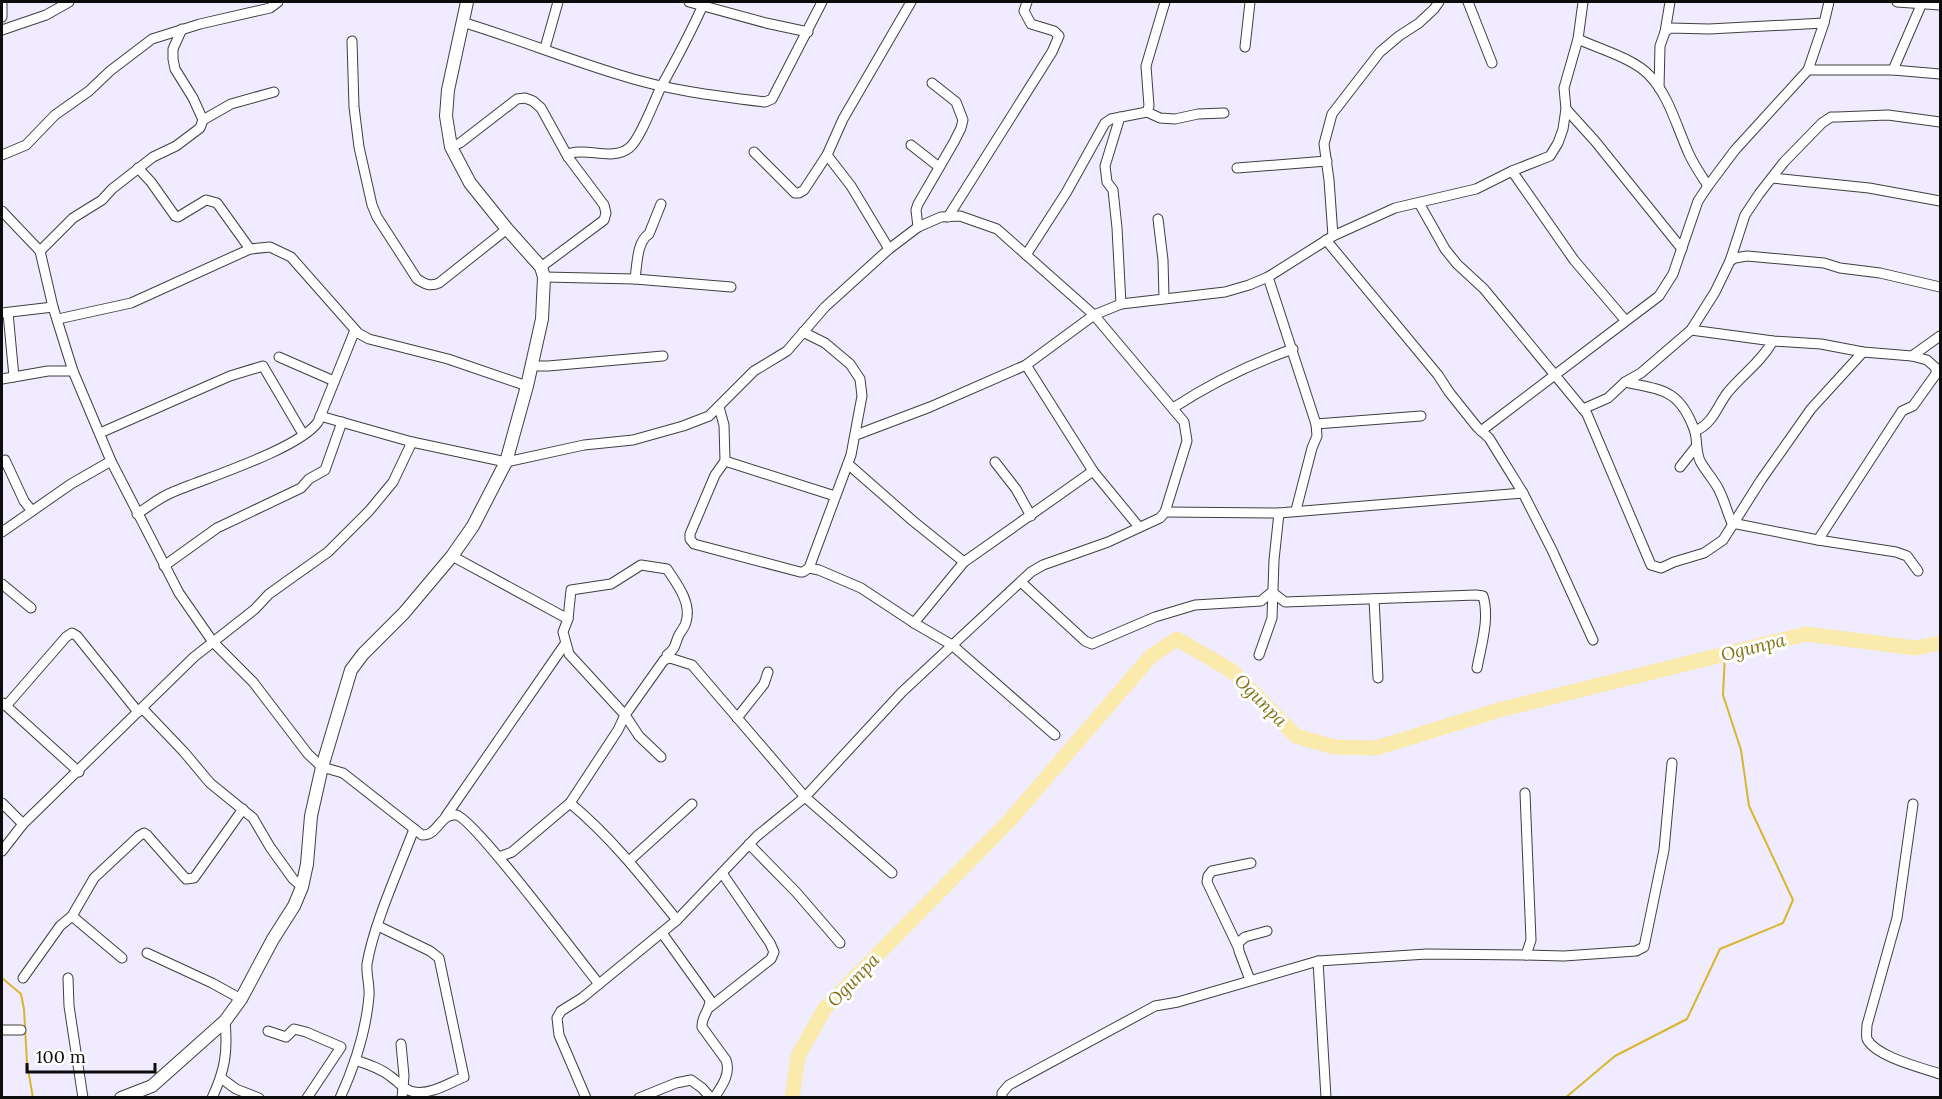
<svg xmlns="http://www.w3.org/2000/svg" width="1942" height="1099" viewBox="0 0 1942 1099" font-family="Lora,serif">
<rect width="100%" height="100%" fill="#f0ebff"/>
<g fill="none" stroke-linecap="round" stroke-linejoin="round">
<g stroke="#d6b72e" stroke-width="2">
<path d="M2 978 21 994 24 1009 27 1063 33 1098"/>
<path d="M1565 1098 1615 1056 1687 1019 1720 949 1783 923 1793 900 1749 806 1741 750 1723 695 1725 654"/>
</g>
<path stroke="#faeaac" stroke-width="15" d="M792 1098 798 1056 825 1008 1010 820 1151 656 1177 639 1232 671 1296 736 1334 747 1376 748 1499 710 1806 634 1916 648 1940 643"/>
<g stroke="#3f3f3f" stroke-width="11">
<g id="minor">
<path d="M689 2 766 23 808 32"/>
<path d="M1468 2 1492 63"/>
<path d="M1897 2 1940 5"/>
<path d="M2 4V17"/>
<path d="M462 22C515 38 567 59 620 75 666 90 716 96 765 102L772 99 822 2"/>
<path d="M182 29 173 49V59L175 69 193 98 203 120"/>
<path d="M2 30 46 15 69 2"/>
<path d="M1665 32 1670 28 1709 29 1824 23"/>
<path d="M1578 39C1599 49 1633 58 1649 75 1669 95 1677 128 1689 154 1694 165 1701 175 1708 186"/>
<path d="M352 41 354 107 359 147 372 205 377 217 417 279C425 284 430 287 439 283L507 229"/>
<path d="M1245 47 1250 2"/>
<path d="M545 48 558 2"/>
<path d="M1808 70H1893L1940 74"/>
<path d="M1893 70 1922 3"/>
<path d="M1659 88 1660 46 1665 32 1670 2"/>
<path d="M1566 109 1595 141 1682 249"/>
<path d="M1147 112 1149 106 1146 66 1165 2"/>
<path d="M1120 117 1105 166 1107 182 1113 190 1117 228 1121 304"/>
<path d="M911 145 939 167"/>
<path d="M451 147 460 143 517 99 525 98 533 101 541 108 568 157 604 205 606 213 604 220 541 267"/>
<path d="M754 152 795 193H799L804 190 827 155 843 119 911 2"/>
<path d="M2 155 26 145 55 115 89 91 110 71 152 39 200 24 270 8 278 2"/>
<path d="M827 155 851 186 889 249"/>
<path d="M568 157 571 153C589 148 613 161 629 148 640 140 654 101 661 87 676 60 690 34 703 5"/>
<path d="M138 168 151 182 175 216 178 217 206 200 217 203 250 249"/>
<path d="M1237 168 1327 161"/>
<path d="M1512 171 1574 260 1625 320"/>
<path d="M1772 178 1869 188 1940 201"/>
<path d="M1419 203 1445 249 1457 264 1484 289 1587 414 1651 565 1661 568 1674 562 1704 553 1723 540 1761 480 1811 409 1863 352"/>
<path d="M2 211 40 251 53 307 73 371 111 461 179 593 213 642 253 682 308 754 322 767 343 773 422 835C438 836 440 813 456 815 473 817 580 961 599 984"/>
<path d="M948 217 1052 52 1059 36 1054 31 1031 24 1024 11 1027 2"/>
<path d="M1158 219 1163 260 1164 298"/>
<path d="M918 227 916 210 918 204 954 142 961 128 963 120 956 102 932 83"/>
<path d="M1333 236 1329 180 1324 144 1332 114 1380 52 1399 36 1419 23 1434 9 1439 2"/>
<path d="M1326 240 1438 375 1449 392 1477 427 1489 438 1523 493 1552 550 1593 640"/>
<path d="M40 251 73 218 102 200 112 189 153 157 176 146 200 128 203 120 231 104 274 92"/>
<path d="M1026 255 1066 193 1105 123 1111 119 1147 112 1160 118 1175 119 1198 114 1224 113"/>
<path d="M1730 261 1735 258 1747 256 1824 263 1840 268 1880 273 1940 287"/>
<path d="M544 277 635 279 731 287"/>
<path d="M1268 277 1316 424 1317 436 1312 448 1296 510"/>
<path d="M635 279C637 265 637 241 649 234L661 204"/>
<path d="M2 313 53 307"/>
<path d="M8 313 14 377"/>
<path d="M58 319 131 303 250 249 270 247 291 257 358 333 369 339 448 359 527 386"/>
<path d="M1691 330 1773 341 1821 344 1863 352 1912 356 1940 336"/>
<path d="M803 332 825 343 850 364 860 379 862 396 851 455 809 568"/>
<path d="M279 357 334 381"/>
<path d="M1026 365 1093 471 1139 527"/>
<path d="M531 366H548L663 356"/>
<path d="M2 379 48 371H73"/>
<path d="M1625 382C1662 390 1679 389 1694 429 1698 439 1695 449 1700 461 1705 470 1713 479 1718 488 1724 499 1727 512 1732 523"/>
<path d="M719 407 724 425 725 461 715 475 690 534V539L694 544 800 572H803L809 568 819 570 861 588 914 623 952 645 1055 735"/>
<path d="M1173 408C1211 383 1250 364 1293 349"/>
<path d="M1583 409 1608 398 1625 382 1641 373 1691 330 1715 292 1730 261 1745 215 1759 194 1784 162 1822 123 1831 117H1837L1888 115 1940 122"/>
<path d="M320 416 412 442 506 462 584 445 633 440 683 426 709 416 754 371 787 351 825 307 889 249 918 227 941 217 960 216 997 229 1094 315 1184 422 1187 441 1165 512 1160 518 1108 542 1043 565 1031 572 902 692 805 797 757 836 677 920 582 998 561 1011 557 1018 559 1035 586 1098"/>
<path d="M1316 424 1421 416"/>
<path d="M1481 431 1659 296 1673 274 1698 201 1708 186 1735 150 1808 70 1824 23 1829 2"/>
<path d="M1695 431C1713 424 1717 406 1728 392 1743 374 1761 362 1773 341"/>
<path d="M100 433 230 376 263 366 303 434"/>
<path d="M856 435 930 407 1026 365 1094 315 1121 304 1225 292 1249 285 1268 277 1333 236 1395 208 1476 189 1512 171 1550 156 1558 143 1563 129 1566 109 1564 88 1578 39 1583 2"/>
<path d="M5 460 24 501 32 511"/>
<path d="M725 461 835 496"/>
<path d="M995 462 1016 489 1031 516"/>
<path d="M848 464 913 521 964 562"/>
<path d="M1680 467 1695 448"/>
<path d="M1165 512 1279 513 1523 493"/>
<path d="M137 514C148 507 160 497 173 492 206 478 299 449 318 422L355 330"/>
<path d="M1732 523 1818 540 1896 552 1907 556 1918 571"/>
<path d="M2 532 71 484 111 461"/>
<path d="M1818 540 1902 411 1913 406 1936 374V368L1927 360 1912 356"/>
<path d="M452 556 568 619"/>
<path d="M164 566 217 528 301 488 309 479 325 470 342 422"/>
<path d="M1021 582 1085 641 1092 644 1155 617 1195 605 1261 601 1272 592 1285 602 1476 595 1483 596C1490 618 1481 646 1477 668"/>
<path d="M2 584 31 608"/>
<path d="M1374 599 1378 678"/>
<path d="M914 623 964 562 1093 471"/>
<path d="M1259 655 1272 618 1274 560 1279 513"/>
<path d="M3 703 79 772"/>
<path d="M6 706 66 637 72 633 77 636 138 712"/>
<path d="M142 708 184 752 210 783 253 818 270 847 293 879 302 887"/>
<path d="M737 718 764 684 768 672"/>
<path d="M661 757 639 736 625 715 569 654 563 632 568 619 571 590 611 584 641 565 667 569C677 584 692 603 686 622 685 627 681 631 679 635 674 645 677 647 667 655L670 658"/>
<path d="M2 803 23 824"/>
<path d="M570 803C611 837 644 879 677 920"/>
<path d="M1913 804 1897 918 1867 1025C1867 1029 1866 1036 1867 1039 1876 1057 1923 1068 1940 1074"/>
<path d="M446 816 565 644"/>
<path d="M749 844 796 892 840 943"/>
<path d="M2 851 23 824 194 657 255 609 269 594 328 552 369 511 393 482 412 442"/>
<path d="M499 857 512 852 570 803 618 730 625 715 664 660 670 658 692 665 805 797 892 873"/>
<path d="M629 861 692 804"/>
<path d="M72 916 122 958"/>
<path d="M662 933 710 1000C710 1010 701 1017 702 1027L726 1060C731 1074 722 1086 714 1098"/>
<path d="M1238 947 1207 882 1208 876 1212 871 1251 863"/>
<path d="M147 953 212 983 241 999"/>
<path d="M1526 955 1564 956 1636 951 1644 947 1664 850 1672 763"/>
<path d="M1318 961 1326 1098"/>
<path d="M23 978 60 926 72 916 94 878 139 836 144 833 147 835 186 879 194 878 243 809"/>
<path d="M68 978 69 1006 83 1098"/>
<path d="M1250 980 1239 951 1238 943 1245 937 1267 931"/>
<path d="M710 1007 771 959 774 952 770 943 722 873"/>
<path d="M2 1030H21"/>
<path d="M268 1031 286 1037 294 1029 306 1032 341 1047 307 1098"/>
<path d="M401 1044 404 1076 402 1098"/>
<path d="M355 1060C367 1064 380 1068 390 1076 398 1081 403 1090 414 1092 431 1095 449 1083 464 1077L439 958 430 951 378 926"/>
<path d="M221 1078 236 1089 259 1098"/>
<path d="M212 1098C225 1070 228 1052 225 1021"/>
<path d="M340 1098C355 1065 366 1032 369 996 370 986 366 974 367 964 374 923 399 869 414 829"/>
<path d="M639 1098 676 1083 691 1080 702 1088 711 1098"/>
<path d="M1002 1098V1093L1009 1085 1155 1006 1178 1002 1318 961 1427 954 1526 955 1531 940 1525 793"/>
</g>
</g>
<g stroke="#3f3f3f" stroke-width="14">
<path id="tertiary" d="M121 1098 152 1086 225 1021 241 999 273 939 294 906 302 887 307 864 311 816 322 767 351 670 363 654 404 613 452 556 473 526 506 462 527 386 542 319 544 277 541 267 507 229 470 183 451 147 446 116 448 90 467 2"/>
</g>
<use href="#minor" stroke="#fff" stroke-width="9"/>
<use href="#tertiary" stroke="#fff" stroke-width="12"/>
</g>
<g text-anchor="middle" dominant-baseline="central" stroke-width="6" stroke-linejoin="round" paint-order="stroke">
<g font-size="18" font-style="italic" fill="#80700f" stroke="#fff">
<text transform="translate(1753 647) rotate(-14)">Ogunpa</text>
<text transform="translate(1261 700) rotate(45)">Ogunpa</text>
<text transform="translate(853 980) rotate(-46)">Ogunpa</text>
</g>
</g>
<rect width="1942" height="1099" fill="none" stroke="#0c0c0c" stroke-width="6"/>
<path d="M27 1063v9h128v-9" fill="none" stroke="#0c0c0c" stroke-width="3"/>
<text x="36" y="1063" font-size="18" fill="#0c0c0c" stroke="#ffffff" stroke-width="4.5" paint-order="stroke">100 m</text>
</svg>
